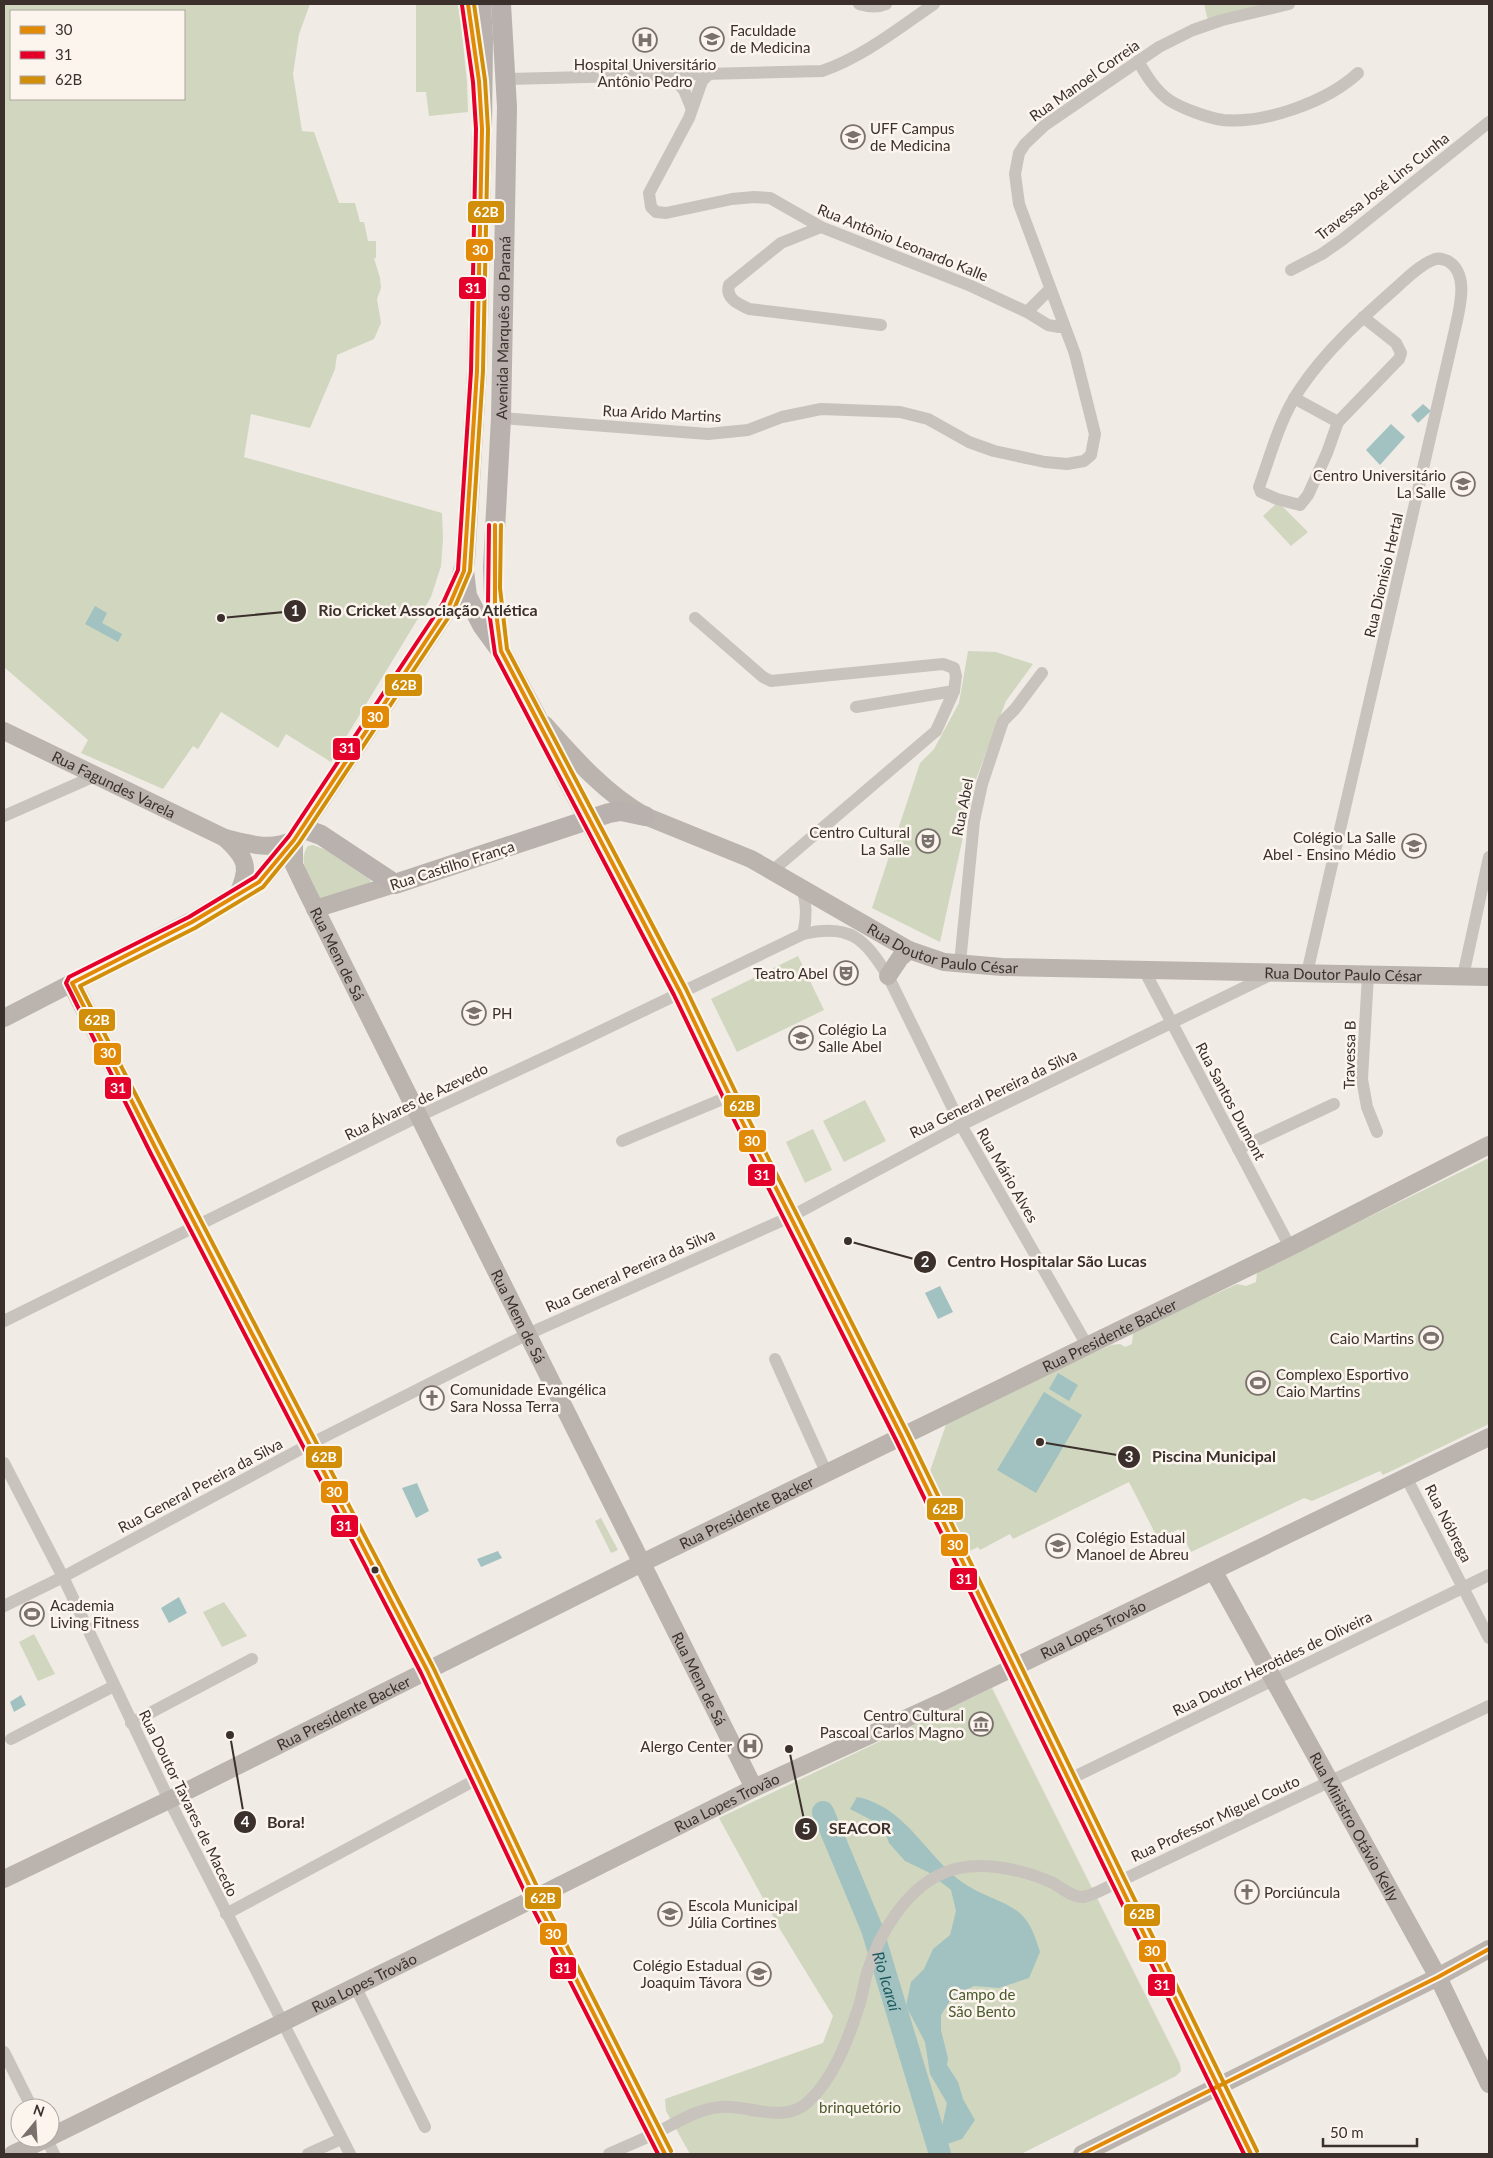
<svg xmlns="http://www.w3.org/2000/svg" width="1493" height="2158" viewBox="0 0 1493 2158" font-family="Lato,sans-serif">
<rect width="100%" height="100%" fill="#f0ebe5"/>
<g fill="#d1d6bf" fill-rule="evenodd">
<path d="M4 4H310L299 34 293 74 302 131 314 132 339 203H355L360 222H364L368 241H376V258H374L380 278 381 288 377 299 381 323 374 339 337 355 335 369 310 428 251 414 244 457 442 513 443 539 441 566 431 597 331 762 286 734 278 748 221 712 198 749 193 746 163 789 81 753 88 740 4 667ZM11 11H184V99H11Z"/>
<path d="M416 4H459L467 82 468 112 429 116 426 92H416Z"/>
<path d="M1204 4H1289L1208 21Z"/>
<path d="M1278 502 1308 532 1291 546 1263 516Z"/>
<path d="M968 651 996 652 1033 664 1006 701 975 782 940 942 872 908 920 763 934 749 959 703Z"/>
<path d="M313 845 326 850 368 878 371 881 369 884 322 899 319 898C312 882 296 862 308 846Z"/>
<path d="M798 956 824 1010 737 1052 711 999Z"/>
<path d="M865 1100 886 1141 844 1162 823 1121Z"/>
<path d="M813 1129 832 1170 805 1183 786 1142Z"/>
<path d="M1489 1158V1424L1383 1475 1380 1471 1312 1501 1304 1498 1191 1552 1179 1529 1158 1539 1129 1482 1013 1539 1010 1534 980 1550 978 1547 969 1551 930 1471 948 1419 1111 1345 1120 1344 1125 1347 1132 1344 1133 1334 1139 1329 1237 1284 1246 1286 1256 1282 1257 1272Z"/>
<path d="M601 1518 618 1550 611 1553 595 1521Z"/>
<path d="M224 1602 247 1636 222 1647 203 1612Z"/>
<path d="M34 1634 55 1674 38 1681 19 1642Z"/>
<path d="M992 1688 1180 2064 1181 2071 1176 2076 1021 2154H690L666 2111 665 2099 823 2043 833 2016 781 1931 719 1818Z"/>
</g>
<g fill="#a1c2c1">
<path d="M1423 404 1431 411 1418 423 1411 415Z"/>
<path d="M1391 424 1405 437 1380 465 1366 450Z"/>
<path d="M95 606 107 613 102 623 122 634 118 642 85 624Z"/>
<path d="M940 1286 953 1312 938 1319 925 1293Z"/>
<path d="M1058 1373 1078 1385 1069 1401 1049 1389Z"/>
<path d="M1044 1392 1082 1415 1036 1493 997 1470Z"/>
<path d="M417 1483 429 1511 416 1518 402 1488Z"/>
<path d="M498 1551 502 1558 481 1567 477 1559Z"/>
<path d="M179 1597 187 1613 169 1623 161 1608Z"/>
<path d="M21 1695 26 1705 14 1712 10 1702Z"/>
<path d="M857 1797C908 1807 928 1861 968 1886 984 1896 1010 1903 1022 1915 1032 1926 1036 1939 1040 1952L1029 1978 999 1988 974 1986 953 1996 941 2015V2030L948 2058 947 2065 958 2082 963 2099 975 2120 962 2139 947 2144 941 2131 947 2103 930 2074 925 2042 906 2006 911 1982 924 1969 933 1949 950 1935 956 1911 951 1890 928 1872 905 1861 889 1843 883 1826 850 1809Z"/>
</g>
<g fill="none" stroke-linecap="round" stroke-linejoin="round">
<path stroke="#a1c2c1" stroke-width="22" id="s1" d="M823 1812 872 1929 940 2154"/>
<g stroke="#c9c3be" stroke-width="12">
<path d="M859 4C869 7 877 8 886 4"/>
<path d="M1138 61C1146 75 1155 90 1169 100 1181 108 1208 118 1223 120 1264 124 1327 102 1358 73"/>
<path d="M709 74 702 81 689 118 649 193 651 207 656 212 666 213 732 199 754 197 770 198 821 227 971 286 1027 312 1048 325 1059 327 1064 326"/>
<path d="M671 76 684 90 691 107"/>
<path d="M506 79 822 71C863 57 899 28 934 4"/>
<path d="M821 227 781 243 729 285C725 299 739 304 749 309L881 325"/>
<path d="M1291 270 1322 254 1342 240 1489 122"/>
<path d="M1027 312 1050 289"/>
<path d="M1294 398 1338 422"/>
<path d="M501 418 708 434 748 430 782 417 821 409 900 412 928 419 969 442 994 451 1045 462 1067 464 1084 461 1091 455 1095 434 1075 354 1019 204 1015 174 1019 153 1025 144 1045 125 1159 47 1193 30 1222 20 1289 4"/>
<path d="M695 618 763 677 771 681 943 664 954 668 956 676 954 691 936 731 772 871"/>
<path d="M856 707 954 691"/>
<path d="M4 816 97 775"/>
<path d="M802 888C807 904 807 917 803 934"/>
<path d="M960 963 974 821 982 784 1003 721 1015 709 1042 673"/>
<path d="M1144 970 1290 1247"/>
<path d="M1307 973 1456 325C1460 306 1469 274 1448 261 1443 259 1438 257 1433 260 1420 265 1407 278 1397 287 1362 318 1326 350 1300 389 1280 418 1271 454 1259 487L1261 492 1277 499 1300 505 1308 495 1327 453 1338 422 1399 359 1401 353 1396 343 1363 317"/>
<path d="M1368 975 1362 1079 1367 1107 1377 1132"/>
<path d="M1463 976 1489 857"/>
<path d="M622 1141 730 1096"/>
<path d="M1238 1149 1334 1104"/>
<path d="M4 1321 419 1116 576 1043 803 934C850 923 864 938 888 976L961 1125 1088 1347"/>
<path d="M775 1359 827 1474"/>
<path d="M4 1463 63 1577 169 1800 350 2154"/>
<path d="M1406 1477 1489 1638"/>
<path d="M4 1606 63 1577 310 1444 528 1334 790 1217 961 1125 1272 974"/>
<path d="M131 1723 252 1659"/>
<path d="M11 1739 114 1686"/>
<path d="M1070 1779 1489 1575"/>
<path d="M226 1914 479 1778"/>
<path d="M355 1986 425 2127"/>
<path d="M4 2052 32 2108"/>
<path d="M46 2138 54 2154"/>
<path d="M308 2154 341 2139"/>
<path d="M609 2154C624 2147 639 2141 654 2134 674 2124 697 2109 720 2107 747 2104 784 2125 808 2102 834 2078 848 2040 859 2006 863 1994 864 1982 868 1970 879 1934 905 1892 939 1875 973 1858 1020 1868 1053 1883 1062 1888 1073 1898 1083 1897 1095 1895 1107 1887 1118 1882L1489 1706"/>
</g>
<g stroke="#bab3ae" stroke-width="18">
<path id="s2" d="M545 725C576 760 605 793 645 816L751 859 909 950 944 962 1002 967 1489 977"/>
<path id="s3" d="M4 731 225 838C249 844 270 851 294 840"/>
<path d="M225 838C248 859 250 868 237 896"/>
<path id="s4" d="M294 840V865L306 890 754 1788"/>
<path d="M315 909 395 884"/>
<path d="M888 976 900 958 909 950"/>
<path d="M4 1018 72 983"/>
<path id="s5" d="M1214 1572 1438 1977 1489 2084"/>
<path id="s6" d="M4 1879 169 1800 642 1563 1290 1247 1489 1145"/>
<path id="s7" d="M50 2137 523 1904 754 1788 940 1703 1489 1437"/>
<path d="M13 2154 48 2138"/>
<path d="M1082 2154 1438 1977 1489 1949"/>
</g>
<g stroke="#b8b1ad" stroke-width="20">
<path d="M481 4 483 38 482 129 477 371 465 561C463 577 456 591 449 606L294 840 259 882 192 922 72 983 157 1151 427 1670 535 1898 665 2154"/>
<path d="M464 571 467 596 482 625 501 651 535 714 566 777 680 992 742 1121 902 1437 1251 2154"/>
<path id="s8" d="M500 646 495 624 493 567 501 418 507 107 501 4"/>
<path d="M302 828 321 835 395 884 609 813 621 811 645 816"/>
</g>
<g stroke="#fbf5ee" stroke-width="8">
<g id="bus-1">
<path d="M468 4 479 81 482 129 477 371 464 571 449 606 294 840 259 882 192 922 72 983 157 1151 427 1670 535 1898 665 2154"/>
<path d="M495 525V604L501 651 680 992 742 1121 902 1437 1251 2154"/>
<path d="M1082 2154 1438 1977 1489 1949"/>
</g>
</g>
<g stroke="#fbf5ee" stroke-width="8">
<g id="bus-2">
<path d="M462 5 473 82 476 129 471 371 458 570 443 603 289 836 255 877 189 917 69 977 66 983 151 1154 421 1673 529 1901 658 2154"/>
<path d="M489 525 488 604 495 654 674 995 736 1124 896 1440 1244 2154"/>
</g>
</g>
<g stroke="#fbf5ee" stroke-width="8">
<g id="bus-3">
<path d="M474 4 485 80 488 129 483 371 470 571 454 609 299 843 263 887 195 928 80 986 163 1148 433 1667 541 1895 671 2151"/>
<path d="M501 525 500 588 507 649 686 989 748 1118 908 1434 1257 2151"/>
</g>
</g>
<use href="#bus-1" stroke="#e28906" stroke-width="4"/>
<use href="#bus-2" stroke="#e4002b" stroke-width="4"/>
<use href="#bus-3" stroke="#d18e09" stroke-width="4"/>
</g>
<defs>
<g id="university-ring" transform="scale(1.25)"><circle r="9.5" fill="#fbf5ee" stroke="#7a716c" stroke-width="1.5"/><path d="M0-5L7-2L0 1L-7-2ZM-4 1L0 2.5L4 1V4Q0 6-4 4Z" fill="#7a716c"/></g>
<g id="hospital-ring" transform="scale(1.25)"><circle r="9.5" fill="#fbf5ee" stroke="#7a716c" stroke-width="1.5"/><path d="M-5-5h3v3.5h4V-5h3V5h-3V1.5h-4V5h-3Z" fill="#7a716c"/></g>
<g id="theatre-ring" transform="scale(1.25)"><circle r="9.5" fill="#fbf5ee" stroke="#7a716c" stroke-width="1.5"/><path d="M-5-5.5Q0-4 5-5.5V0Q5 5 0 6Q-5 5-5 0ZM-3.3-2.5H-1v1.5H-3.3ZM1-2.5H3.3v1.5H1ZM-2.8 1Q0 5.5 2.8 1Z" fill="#7a716c"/></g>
<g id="school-ring" transform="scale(1.25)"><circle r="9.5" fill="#fbf5ee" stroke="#7a716c" stroke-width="1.5"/><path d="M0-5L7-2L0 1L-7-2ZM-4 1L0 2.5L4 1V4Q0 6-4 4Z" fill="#7a716c"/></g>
<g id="stadium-ring" transform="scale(1.25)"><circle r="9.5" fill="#fbf5ee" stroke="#7a716c" stroke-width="1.5"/><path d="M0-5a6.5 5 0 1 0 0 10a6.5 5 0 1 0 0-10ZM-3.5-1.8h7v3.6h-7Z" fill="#7a716c"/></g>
<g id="church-ring" transform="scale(1.25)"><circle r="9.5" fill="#fbf5ee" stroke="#7a716c" stroke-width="1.5"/><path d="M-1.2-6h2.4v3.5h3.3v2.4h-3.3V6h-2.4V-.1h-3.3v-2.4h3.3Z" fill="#7a716c"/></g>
<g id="museum-ring" transform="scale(1.25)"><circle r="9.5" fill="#fbf5ee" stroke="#7a716c" stroke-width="1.5"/><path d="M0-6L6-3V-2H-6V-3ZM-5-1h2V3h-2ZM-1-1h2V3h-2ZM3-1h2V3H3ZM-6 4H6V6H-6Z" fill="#7a716c"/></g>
</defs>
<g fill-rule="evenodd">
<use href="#university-ring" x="712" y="39"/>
<use href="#hospital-ring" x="645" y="40"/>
<use href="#university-ring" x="853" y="137"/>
<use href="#university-ring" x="1463" y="484"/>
<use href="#theatre-ring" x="928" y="841"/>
<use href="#school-ring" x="1414" y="846"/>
<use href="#theatre-ring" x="846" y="973"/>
<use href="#school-ring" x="474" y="1013"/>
<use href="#school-ring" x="801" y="1038"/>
<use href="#stadium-ring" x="1431" y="1338"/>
<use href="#stadium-ring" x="1258" y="1383"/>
<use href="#church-ring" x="432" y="1398"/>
<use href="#school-ring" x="1058" y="1546"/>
<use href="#stadium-ring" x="32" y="1614"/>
<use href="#museum-ring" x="981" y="1724"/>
<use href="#hospital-ring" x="750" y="1746"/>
<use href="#church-ring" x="1247" y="1892"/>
<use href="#school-ring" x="670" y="1914"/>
<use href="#school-ring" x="759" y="1974"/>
</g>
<circle fill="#3b302b" stroke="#fbf5ee" stroke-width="2" cx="375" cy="1570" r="4.5"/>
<g text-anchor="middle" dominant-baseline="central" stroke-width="5" stroke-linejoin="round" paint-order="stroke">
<g font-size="15" fill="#3b302b" stroke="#fbf5ee" text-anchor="start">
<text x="730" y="30">Faculdade<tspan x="730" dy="17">de Medicina</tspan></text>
<text x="645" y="64" text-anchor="middle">Hospital Universitário<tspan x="645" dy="17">Antônio Pedro</tspan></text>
<text x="870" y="128">UFF Campus<tspan x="870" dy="17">de Medicina</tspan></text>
<text x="1446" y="475" text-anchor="end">Centro Universitário<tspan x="1446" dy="17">La Salle</tspan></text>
<text x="910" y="832" text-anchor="end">Centro Cultural<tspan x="910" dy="17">La Salle</tspan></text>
<text x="1396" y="837" text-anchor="end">Colégio La Salle<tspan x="1396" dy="17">Abel - Ensino Médio</tspan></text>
<text x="828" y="973" text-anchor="end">Teatro Abel</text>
<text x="492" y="1013">PH</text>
<text x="818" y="1029">Colégio La<tspan x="818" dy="17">Salle Abel</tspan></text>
<text x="1414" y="1338" text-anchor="end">Caio Martins</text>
<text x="1276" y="1374">Complexo Esportivo<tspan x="1276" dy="17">Caio Martins</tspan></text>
<text x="450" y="1389">Comunidade Evangélica<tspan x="450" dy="17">Sara Nossa Terra</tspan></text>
<text x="1076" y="1537">Colégio Estadual<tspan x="1076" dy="17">Manoel de Abreu</tspan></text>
<text x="50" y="1605">Academia<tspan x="50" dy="17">Living Fitness</tspan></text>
<text x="964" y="1715" text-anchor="end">Centro Cultural<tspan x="964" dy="17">Pascoal Carlos Magno</tspan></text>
<text x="732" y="1746" text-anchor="end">Alergo Center</text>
<text x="1264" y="1892">Porciúncula</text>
<text x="688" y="1905">Escola Municipal<tspan x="688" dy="17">Júlia Cortines</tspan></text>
<text x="742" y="1965" text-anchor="end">Colégio Estadual<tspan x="742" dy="17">Joaquim Távora</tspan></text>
</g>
<g font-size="15" fill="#3b302b" stroke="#fbf5ee">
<text transform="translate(1084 80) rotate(-35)">Rua Manoel Correia</text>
<text transform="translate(1382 186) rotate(-38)">Travessa José Lins Cunha</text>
<text transform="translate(903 242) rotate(22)">Rua Antônio Leonardo Kalle</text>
<text stroke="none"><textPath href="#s8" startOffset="319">Avenida Marquês do Paraná</textPath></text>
<text transform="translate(662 413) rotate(3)">Rua Arido Martins</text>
<text transform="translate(1383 575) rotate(-77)">Rua Dionisio Hertal</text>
<text stroke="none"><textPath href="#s3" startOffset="122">Rua Fagundes Varela</textPath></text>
<text transform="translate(962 807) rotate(-79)">Rua Abel</text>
<text transform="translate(452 865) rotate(-18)">Rua Castilho França</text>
<text stroke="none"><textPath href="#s2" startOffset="465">Rua Doutor Paulo César</textPath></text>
<text stroke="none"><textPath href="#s4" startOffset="124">Rua Mem de Sá</textPath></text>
<text stroke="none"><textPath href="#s2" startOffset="869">Rua Doutor Paulo César</textPath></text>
<text transform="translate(1349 1055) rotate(-89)">Travessa B</text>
<text transform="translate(993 1093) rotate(-26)">Rua General Pereira da Silva</text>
<text transform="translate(416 1101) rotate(-26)">Rua Álvares de Azevedo</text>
<text transform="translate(1231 1101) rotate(62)">Rua Santos Dumont</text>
<text transform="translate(1008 1175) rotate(60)">Rua Mário Alves</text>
<text transform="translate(630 1270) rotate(-24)">Rua General Pereira da Silva</text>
<text stroke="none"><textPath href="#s4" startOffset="529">Rua Mem de Sá</textPath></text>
<text stroke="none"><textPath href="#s6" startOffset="1232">Rua Presidente Backer</textPath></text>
<text transform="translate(200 1485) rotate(-28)">Rua General Pereira da Silva</text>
<text stroke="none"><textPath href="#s6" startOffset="828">Rua Presidente Backer</textPath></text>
<text transform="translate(1449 1523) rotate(63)">Rua Nóbrega</text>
<text stroke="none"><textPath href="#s7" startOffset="1160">Rua Lopes Trovão</textPath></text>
<text transform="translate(1272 1663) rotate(-26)">Rua Doutor Herotides de Oliveira</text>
<text stroke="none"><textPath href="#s4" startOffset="934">Rua Mem de Sá</textPath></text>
<text stroke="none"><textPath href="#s6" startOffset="378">Rua Presidente Backer</textPath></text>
<text stroke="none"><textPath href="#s7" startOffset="755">Rua Lopes Trovão</textPath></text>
<text transform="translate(189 1803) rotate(64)">Rua Doutor Tavares de Macedo</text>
<text transform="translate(1215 1818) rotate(-25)">Rua Professor Miguel Couto</text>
<text stroke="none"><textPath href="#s5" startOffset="291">Rua Ministro Otávio Kelly</textPath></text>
<text stroke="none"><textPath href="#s7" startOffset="350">Rua Lopes Trovão</textPath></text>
</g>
<g font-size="15" fill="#4a5a2e" stroke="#fbf5ee">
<text x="982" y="1994">Campo de<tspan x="982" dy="17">São Bento</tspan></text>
<text x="860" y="2107">brinquetório</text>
</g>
<g font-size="16" font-style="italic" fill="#1f5a5e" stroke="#fbf5ee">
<text stroke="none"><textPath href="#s1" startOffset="181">Rio Icaraí</textPath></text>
</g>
</g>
<path fill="none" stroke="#3b302b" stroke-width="2" d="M221 618L295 611M848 1241L925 1262M1040 1442L1129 1457M230 1735L245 1822M789 1749L806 1829"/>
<g fill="#3b302b" stroke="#fbf5ee" stroke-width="2">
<circle cx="221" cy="618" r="5"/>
<circle cx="848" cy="1241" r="5"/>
<circle cx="1040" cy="1442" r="5"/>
<circle cx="230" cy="1735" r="5"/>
<circle cx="789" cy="1749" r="5"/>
<circle cx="295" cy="611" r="12"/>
<circle cx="925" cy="1262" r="12"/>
<circle cx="1129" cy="1457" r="12"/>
<circle cx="245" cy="1822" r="12"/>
<circle cx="806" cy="1829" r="12"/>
</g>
<g font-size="15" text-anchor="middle" font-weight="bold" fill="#fff">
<text x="295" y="616">1</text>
<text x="925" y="1267">2</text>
<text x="1129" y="1462">3</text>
<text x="245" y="1827">4</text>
<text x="806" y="1834">5</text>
</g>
<g font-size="16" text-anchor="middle" font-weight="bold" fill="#3b302b" stroke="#fbf5ee" stroke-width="5" stroke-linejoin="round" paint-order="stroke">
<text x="428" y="616">Rio Cricket Associação Atlética</text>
<text x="1047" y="1267">Centro Hospitalar São Lucas</text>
<text x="1214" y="1462">Piscina Municipal</text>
<text x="286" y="1828">Bora!</text>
<text x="860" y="1834">SEACOR</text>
</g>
<g stroke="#fbf5ee" stroke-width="2">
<rect x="467" y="200" width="38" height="24" rx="5" fill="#d18e09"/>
<rect x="465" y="238" width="29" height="24" rx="5" fill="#e28906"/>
<rect x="458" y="276" width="29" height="24" rx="5" fill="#e4002b"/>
<rect x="384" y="673" width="39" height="24" rx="5" fill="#d18e09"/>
<rect x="361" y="705" width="29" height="24" rx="5" fill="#e28906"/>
<rect x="332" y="737" width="29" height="24" rx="5" fill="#e4002b"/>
<rect x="78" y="1008" width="38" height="24" rx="5" fill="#d18e09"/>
<rect x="93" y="1042" width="29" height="24" rx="5" fill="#e28906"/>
<rect x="104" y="1076" width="28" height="24" rx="5" fill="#e4002b"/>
<rect x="723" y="1094" width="38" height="24" rx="5" fill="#d18e09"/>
<rect x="738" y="1129" width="29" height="24" rx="5" fill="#e28906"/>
<rect x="747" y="1163" width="29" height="24" rx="5" fill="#e4002b"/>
<rect x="305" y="1445" width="38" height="24" rx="5" fill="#d18e09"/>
<rect x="320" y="1480" width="29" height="24" rx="5" fill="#e28906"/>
<rect x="926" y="1497" width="38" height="24" rx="5" fill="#d18e09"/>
<rect x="330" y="1514" width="29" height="24" rx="5" fill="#e4002b"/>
<rect x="940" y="1533" width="29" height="24" rx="5" fill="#e28906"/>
<rect x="949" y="1567" width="29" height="24" rx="5" fill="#e4002b"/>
<rect x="524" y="1886" width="38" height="24" rx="5" fill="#d18e09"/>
<rect x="1123" y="1903" width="38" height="24" rx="5" fill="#d18e09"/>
<rect x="539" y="1922" width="29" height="24" rx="5" fill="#e28906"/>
<rect x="1138" y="1939" width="29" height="24" rx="5" fill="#e28906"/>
<rect x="549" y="1956" width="28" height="24" rx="5" fill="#e4002b"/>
<rect x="1147" y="1973" width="29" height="24" rx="5" fill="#e4002b"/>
</g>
<g font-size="14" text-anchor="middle" font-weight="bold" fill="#fff">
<text x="486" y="217">62B</text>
<text x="480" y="255">30</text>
<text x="473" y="293">31</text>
<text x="404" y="690">62B</text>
<text x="375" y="722">30</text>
<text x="347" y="753">31</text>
<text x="97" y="1025">62B</text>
<text x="108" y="1058">30</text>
<text x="118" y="1093">31</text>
<text x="742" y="1111">62B</text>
<text x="752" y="1146">30</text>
<text x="762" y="1180">31</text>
<text x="324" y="1462">62B</text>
<text x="334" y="1497">30</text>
<text x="945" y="1514">62B</text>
<text x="344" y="1531">31</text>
<text x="955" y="1550">30</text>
<text x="964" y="1584">31</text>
<text x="543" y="1903">62B</text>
<text x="1142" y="1919">62B</text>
<text x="553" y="1939">30</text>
<text x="1152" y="1956">30</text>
<text x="563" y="1973">31</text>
<text x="1162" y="1990">31</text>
</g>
<rect width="1493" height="2158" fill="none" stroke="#3b302b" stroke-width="10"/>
<rect x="10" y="10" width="175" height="90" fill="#fbf5ee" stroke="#aea6a0"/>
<rect x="20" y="26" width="25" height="8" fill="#e28906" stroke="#aea6a0"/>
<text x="55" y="35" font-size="15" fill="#3b302b">30</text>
<rect x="20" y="51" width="25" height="8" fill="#e4002b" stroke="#aea6a0"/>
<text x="55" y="60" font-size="15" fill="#3b302b">31</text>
<rect x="20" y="76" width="25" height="8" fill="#d18e09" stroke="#aea6a0"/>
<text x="55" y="85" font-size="15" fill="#3b302b">62B</text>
<g transform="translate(35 2123) rotate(18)"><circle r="24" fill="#fbf5ee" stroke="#aea6a0"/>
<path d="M0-4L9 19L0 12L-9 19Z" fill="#7a716c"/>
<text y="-8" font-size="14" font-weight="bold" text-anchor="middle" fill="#3b302b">N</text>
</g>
<path d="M1323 2138v8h94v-8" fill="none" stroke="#3b302b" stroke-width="2.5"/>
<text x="1330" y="2138" font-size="15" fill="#3b302b" stroke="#fbf5ee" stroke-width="4" paint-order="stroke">50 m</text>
</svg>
